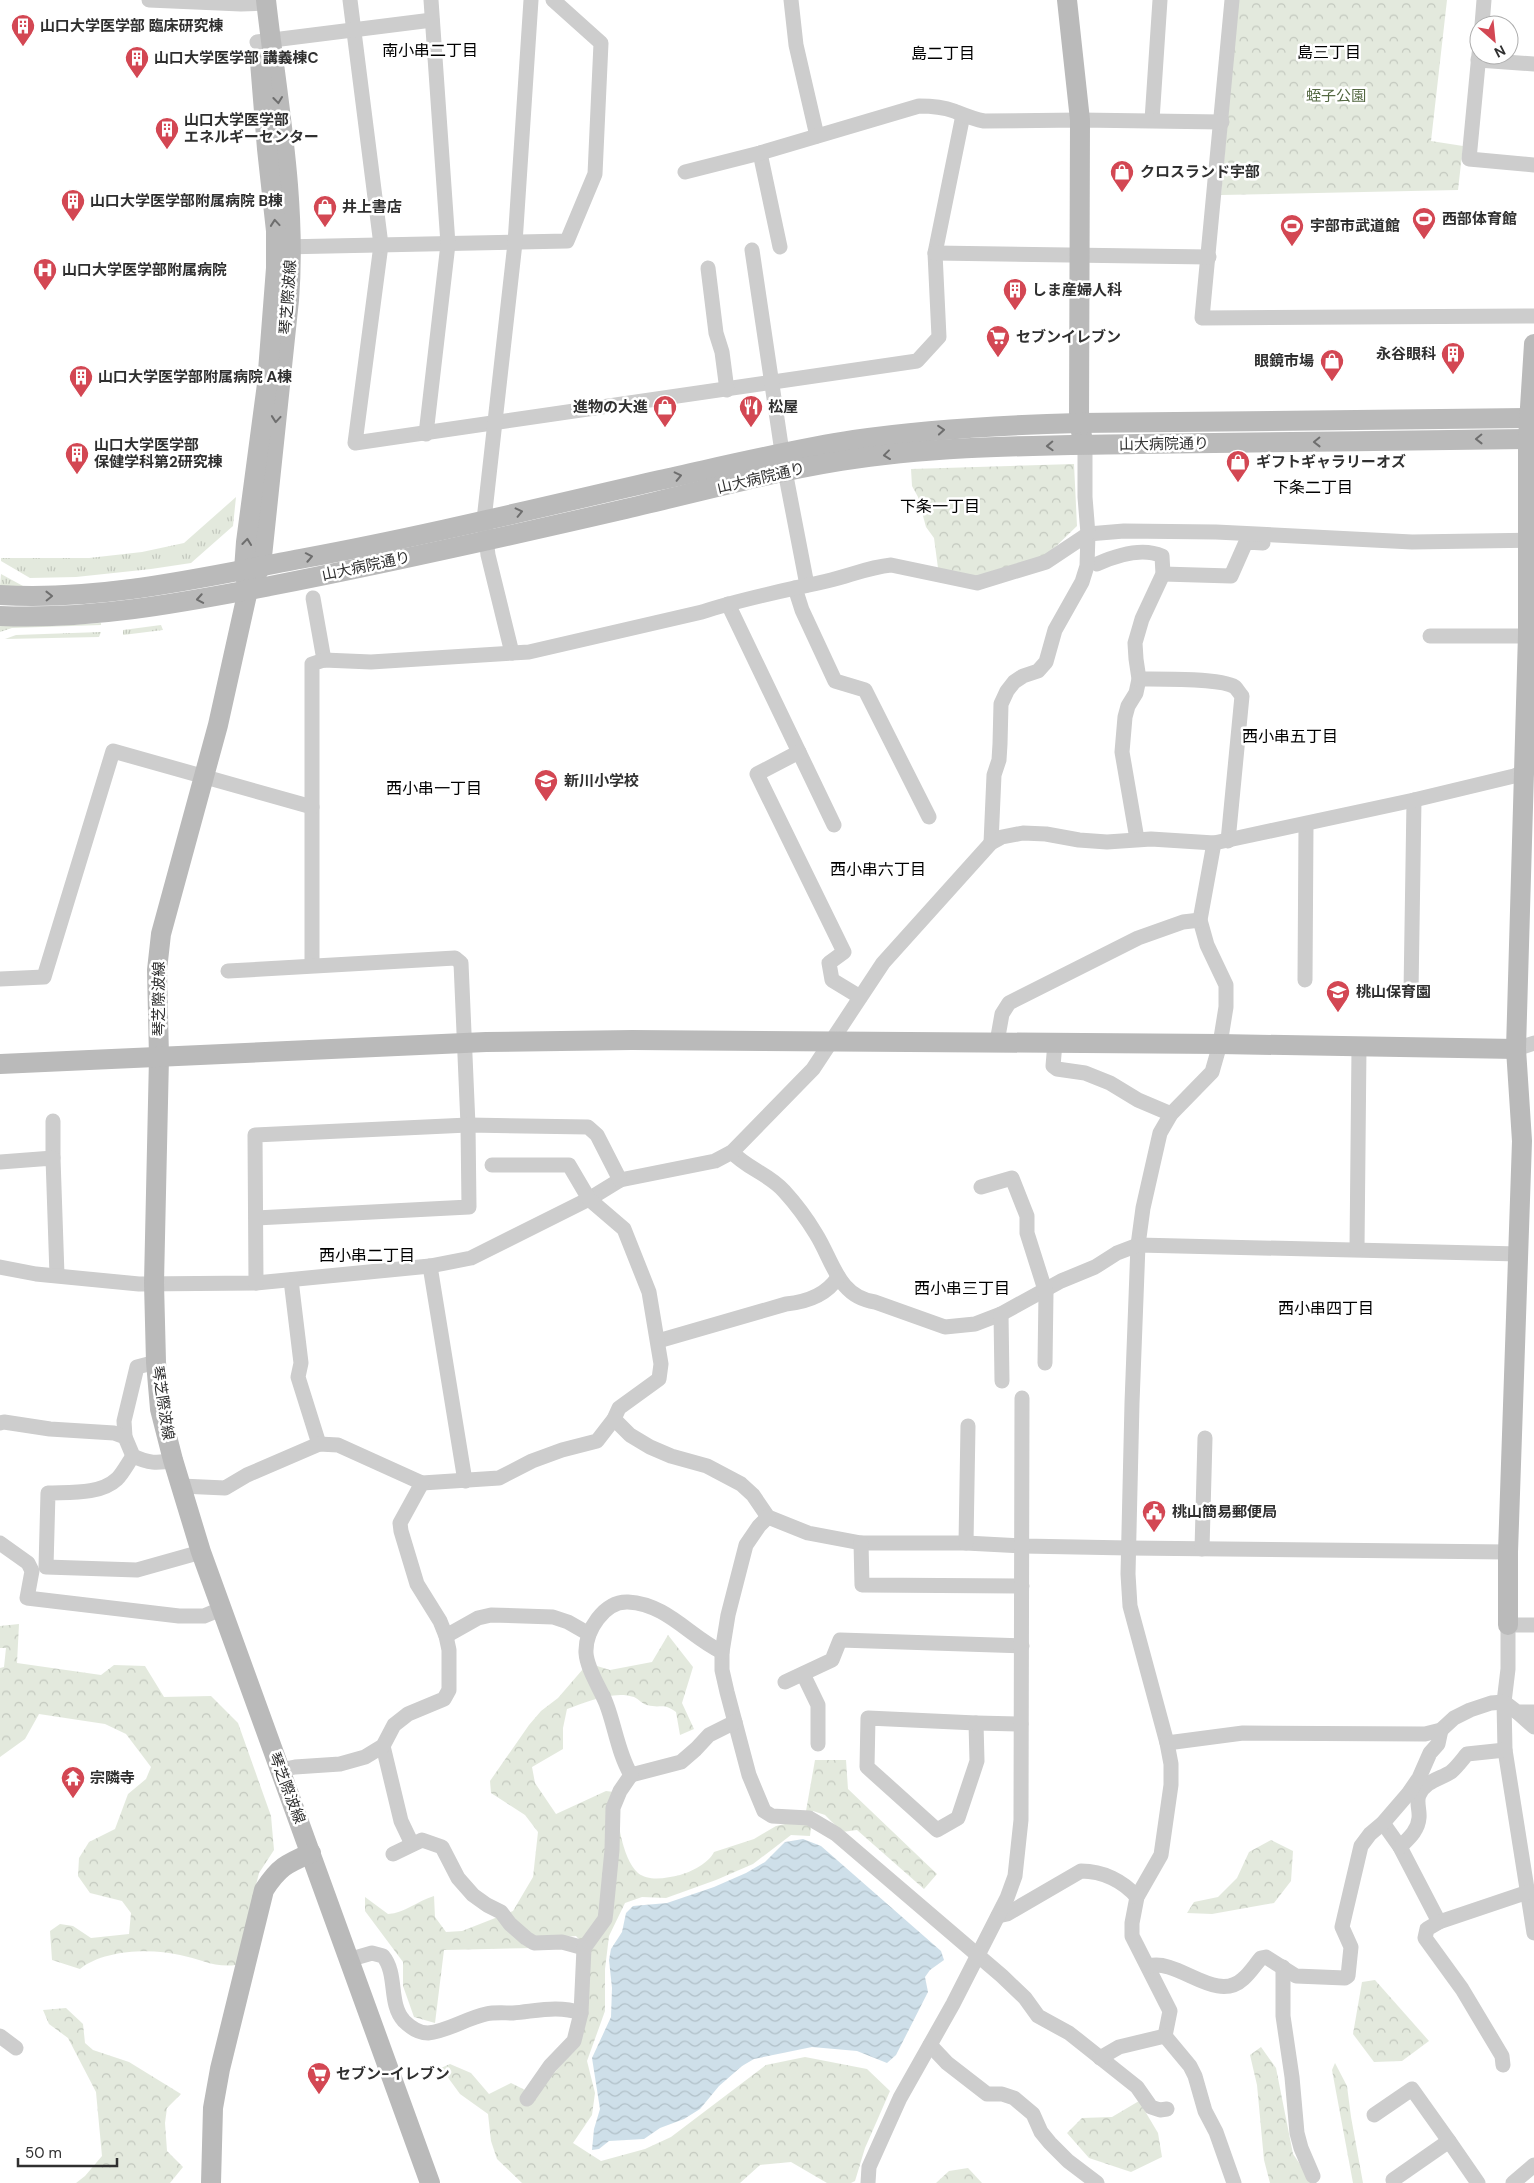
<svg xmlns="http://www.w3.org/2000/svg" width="1534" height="2183" viewBox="0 0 1534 2183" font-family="'DM Sans','Noto Sans JP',sans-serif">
<defs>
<pattern id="grass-tufts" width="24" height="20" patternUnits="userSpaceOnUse" patternTransform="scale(1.25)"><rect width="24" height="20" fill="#e3e9dd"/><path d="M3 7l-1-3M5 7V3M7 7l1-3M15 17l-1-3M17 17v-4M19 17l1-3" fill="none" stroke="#c3c8be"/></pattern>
<pattern id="forest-crowns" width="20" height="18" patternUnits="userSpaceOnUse" patternTransform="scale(1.25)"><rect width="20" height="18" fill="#e3e9dd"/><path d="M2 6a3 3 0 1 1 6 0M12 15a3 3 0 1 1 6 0" fill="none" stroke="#c3c8be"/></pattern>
<pattern id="water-waves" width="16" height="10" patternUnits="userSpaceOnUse" patternTransform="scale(1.25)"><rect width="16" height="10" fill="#cedfe9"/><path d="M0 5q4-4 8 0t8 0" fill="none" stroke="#b1c0c8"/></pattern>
</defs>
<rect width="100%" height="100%" fill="#fff"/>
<g fill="url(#grass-tufts)">
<path d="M236 497 233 526 191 563 151 569 76 577 30 578 1 561V558H89L142 552 184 543Z"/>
<path d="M197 571 70 587 0 586 1 574 23 586H48L90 585Z"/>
<path d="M101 623V625L12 628 0 632V625L47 626Z"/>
<path d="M161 625 163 630 123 635V630Z"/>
<path d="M101 632 99 637 5 639 16 635Z"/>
</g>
<g fill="url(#forest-crowns)">
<path d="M1238 0H1447L1431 141 1463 146 1458 190 1221 195Z"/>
<path d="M1074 464 1077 526 1047 555 973 577 938 568 934 538 926 527 918 497 912 486 911 469Z"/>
<path d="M19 1624 17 1663 101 1675 114 1665 145 1666 164 1697 211 1696 238 1723 271 1816 274 1850 259 1873 236 1965C215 1968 200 1959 180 1955 150 1948 103 1950 80 1969L52 1960 50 1931 60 1924 73 1926 91 1938 129 1934 131 1913 122 1901 90 1893 78 1876 79 1858 89 1842 115 1829 128 1794 146 1779 151 1767 126 1734 105 1724 39 1714 25 1739 0 1757V1668L4 1667 6 1648H0V1626Z"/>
<path d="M668 1635 693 1667 682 1703 694 1729 680 1735 676 1712C662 1702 662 1709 647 1705 642 1704 639 1699 634 1697 614 1690 586 1702 567 1709L563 1728V1749L532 1767 535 1783 556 1814 606 1791 614 1792C617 1814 621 1858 638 1873 649 1882 667 1878 680 1875 691 1872 709 1863 714 1852L754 1839 776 1826 799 1821 806 1811 815 1760H846L848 1789 937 1874 924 1889 857 1830 842 1832 825 1815 813 1811 810 1836 791 1835 753 1864 716 1880 666 1898 642 1897 625 1903 609 1936 605 1969V2011L587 2061 595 2093 592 2115 573 2143 601 2161 645 2149 671 2137 766 2065 805 2057 867 2069 890 2091 865 2148 855 2181 851 2183H827L791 2162 760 2165 740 2183H522L497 2159 491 2141 488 2114 460 2094 441 2068 450 2064 471 2073 489 2094 511 2083 535 2095 574 2050 590 1952 576 1936 550 1938 535 1948 444 1950 435 2023 414 2017 403 1986V1962L365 1911V1897L388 1914C405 1913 417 1901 434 1896L435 1917 446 1932 462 1931 513 1911 533 1877 538 1832 525 1815 491 1793 490 1781 529 1725 541 1711 558 1698 583 1669 597 1666 610 1670 652 1662Z"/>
<path d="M1271 1840 1293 1851 1291 1881 1274 1903 1212 1914 1187 1913 1194 1902 1218 1897 1237 1878 1249 1852Z"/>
<path d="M1375 1980 1429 2041 1402 2061 1374 2062 1353 2034 1362 1982Z"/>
<path d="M66 2008 83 2024 85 2043 93 2050 129 2062 181 2094 167 2108 165 2123 167 2151 183 2167 170 2183H76L85 2176 102 2156 96 2092 68 2038 49 2024 43 2010Z"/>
<path d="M1261 2047 1276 2068 1293 2154 1313 2183H1270L1264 2160 1257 2085 1250 2055Z"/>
<path d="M1335 2063 1347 2086 1351 2117 1363 2183H1353L1332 2070Z"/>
<path d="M1139 2101 1158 2133 1162 2157 1131 2172 1089 2158 1067 2133 1082 2118 1112 2117Z"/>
<path d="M968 2168 982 2183H936L949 2171Z"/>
</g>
<path fill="url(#water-waves)" d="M803 1839 821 1846 941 1951 944 1960 930 1970 925 1977 928 1992 896 2055 887 2063 857 2051 812 2047 754 2059 742 2066 719 2086 700 2109 684 2119 660 2128 644 2139 609 2141 599 2149 592 2150 594 2129 600 2109 592 2058 611 2017 612 1988 609 1960 611 1949 622 1932 626 1913 633 1906 667 1903 714 1887 746 1873 765 1862 785 1842Z"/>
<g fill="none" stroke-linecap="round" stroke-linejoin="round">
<g stroke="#cdcdcd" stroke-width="15">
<path d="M149 0 241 4 266 3"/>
<path d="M350 0 381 245 355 443 917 361 939 337 935 253 963 115"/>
<path d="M791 0 796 45 817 136"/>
<path d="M1232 0 1202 318 1534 316"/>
<path d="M1482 25 1484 0"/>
<path d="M257 42 432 20"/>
<path d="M1479 54 1469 159 1534 165"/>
<path d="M1478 60 1534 64"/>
<path d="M1152 120 1160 0"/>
<path d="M760 153 780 247"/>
<path d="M685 172 760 153 919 106C930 106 943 107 954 111 964 115 973 119 984 121L1080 120 1222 122"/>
<path d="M282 247 567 241 595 174 601 43 553 0"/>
<path d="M752 250 782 452"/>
<path d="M935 253 1209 257"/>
<path d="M708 268 716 333 722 352 727 390"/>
<path d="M426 434 448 244 431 0"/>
<path d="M785 471 807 585"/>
<path d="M1097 564C1117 555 1142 547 1162 556L1163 574 1142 619 1135 643 1136 659 1139 679 1136 693 1128 706 1125 717 1122 752 1137 839"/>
<path d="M1163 574 1231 576 1246 542 1263 543"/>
<path d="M795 588 802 610 835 681 865 690 929 817"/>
<path d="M313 598 324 660"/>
<path d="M728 604 834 825"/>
<path d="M1430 636H1518L1528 634"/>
<path d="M512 653 488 555 484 520 515 243 531 0"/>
<path d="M1139 679C1158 679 1221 678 1235 687 1237 689 1240 694 1242 696L1228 841"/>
<path d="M799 752 757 774 844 952 829 963 832 980 860 997"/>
<path d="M991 843 994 775 999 760 1000 744 1001 704 1007 691 1014 682 1023 676 1038 671 1046 662 1055 630 1082 582 1087 566 1088 534 1124 531 1216 532 1412 542 1534 540"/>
<path d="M1214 843 1200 920 1207 945 1226 985V1007L1220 1044 1212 1072 1171 1114 1160 1133 1143 1208 1138 1245 1132 1403 1128 1574 1130 1606 1167 1743 1171 1764V1785L1161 1855 1137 1897 1132 1923V1936L1170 2011 1165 2036 1190 2066 1195 2076 1205 2111 1216 2132 1234 2183"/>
<path d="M312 964V664L324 660 371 662 529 652 702 612C744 598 788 590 831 580 851 575 870 567 891 565L977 583 1046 562 1088 534 1085 497V445"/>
<path d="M228 971 455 958 461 963 468 1125 469 1207 256 1218"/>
<path d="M0 979 44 977 113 751 312 807"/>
<path d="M1305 980 1306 825"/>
<path d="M1411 992 1414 800"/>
<path d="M997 1042 1002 1014 1009 1003 1138 938 1183 922 1200 920"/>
<path d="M1055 1043 1053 1066 1057 1069 1085 1073 1110 1083 1138 1100 1171 1114"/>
<path d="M1516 1049 1534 1043"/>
<path d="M53 1121V1158"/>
<path d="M732 1152C746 1168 769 1174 784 1191 795 1203 807 1219 816 1234 833 1261 838 1297 875 1302L945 1327 975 1324 1001 1314 1061 1281 1095 1267 1117 1253 1138 1245 1519 1254"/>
<path d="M0 1162 53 1158 57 1275"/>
<path d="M981 1187 1012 1178 1027 1216V1233L1046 1293 1045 1363"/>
<path d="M1357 1249 1359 1047"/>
<path d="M430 1266 465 1481"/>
<path d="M0 1267 36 1274 139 1284 256 1283 430 1266 471 1258 589 1199 620 1180 715 1161 732 1152 813 1069 883 963 991 843 1002 837 1023 833 1046 834 1079 840 1107 842 1151 839 1214 843 1414 800 1514 776 1532 768"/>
<path d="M291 1280 301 1363 298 1377 319 1444"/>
<path d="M256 1283 255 1135 468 1125 588 1127 597 1135 620 1180"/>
<path d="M1001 1314 1002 1381"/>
<path d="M658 1341 786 1304C806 1302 826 1296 838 1277"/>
<path d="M156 1362 137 1367 124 1421 125 1437 133 1456C148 1463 157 1464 173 1460"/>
<path d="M614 1419 630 1435 650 1447 671 1456 707 1466 741 1484 753 1495 768 1517 808 1533 861 1543H966L1023 1546 1129 1548 1508 1552"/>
<path d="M0 1423 4 1422 50 1429 114 1433 125 1437"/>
<path d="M133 1456C128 1463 123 1473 117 1479 100 1495 69 1492 48 1493L46 1567 137 1570 201 1552"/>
<path d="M181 1486 225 1488 247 1475 319 1444 338 1445 422 1483 499 1478 532 1461 562 1450 597 1441 614 1419 619 1408 659 1379 661 1364 649 1292 624 1229 589 1199 569 1165H492"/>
<path d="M768 1517 759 1526 746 1545 728 1615 722 1652V1670L727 1692 749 1775 764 1811 772 1816 809 1818 836 1834 1002 1976 1025 1998 1038 2016 1069 2033 1137 2087 1151 2107 1160 2110 1167 2109"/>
<path d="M0 1543 28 1563 32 1571 27 1598 179 1616H204L221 1609"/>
<path d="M861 1543 862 1585 1022 1586"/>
<path d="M966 1543 968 1426"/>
<path d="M1202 1549 1205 1438"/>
<path d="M1534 1625H1508V1669L1504 1702 1505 1750 1534 1933"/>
<path d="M446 1636 478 1618 491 1615 553 1617 568 1622 589 1634"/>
<path d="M722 1652C690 1637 667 1604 628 1602 604 1601 585 1631 586 1653 587 1669 600 1688 606 1703 615 1726 618 1753 631 1775L681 1762 696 1749 709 1735 735 1722"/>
<path d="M803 1674 818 1705V1744"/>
<path d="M785 1682 832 1660 840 1640 1022 1646"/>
<path d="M1517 1712 1534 1727"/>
<path d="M868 1718 976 1723 977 1761 958 1818 937 1830 867 1767Z"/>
<path d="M976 1723 1021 1724"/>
<path d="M1167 1743 1243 1733 1425 1734 1441 1730 1454 1718 1470 1710 1491 1703 1504 1702 1517 1712H1534"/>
<path d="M383 1746 401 1821 412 1844"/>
<path d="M280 1770 295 1767 340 1764 365 1757 383 1746 394 1725 408 1714 444 1699 449 1690V1650L446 1636 440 1621 417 1584 401 1531 400 1523 422 1483"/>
<path d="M1383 1823 1400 1847 1439 1922 1528 1892"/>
<path d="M1400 1847C1408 1839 1418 1831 1419 1818 1420 1811 1416 1802 1419 1795 1425 1781 1440 1779 1451 1772 1457 1767 1462 1760 1467 1754L1505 1750"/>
<path d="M393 1854 422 1840 442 1847 458 1878 473 1895 487 1905 501 1912 510 1924 526 1938 534 1943 562 1942 584 1948"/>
<path d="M998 1916 1007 1914 1081 1871C1103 1871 1123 1881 1137 1897"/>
<path d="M1439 1922 1427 1929 1425 1938 1462 1989 1502 2056 1503 2065"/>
<path d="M348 1960 372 1953 383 1956C398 1974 388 2004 404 2021 410 2027 419 2033 428 2033 448 2031 467 2018 486 2014 495 2012 504 2013 513 2013 537 2011 558 2005 581 2013"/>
<path d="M1149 1966C1178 1958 1216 2004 1243 1979 1250 1973 1255 1965 1261 1958L1266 1957 1296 1976 1345 1978 1348 1976 1351 1947 1342 1927 1361 1846 1370 1834 1383 1823 1408 1794 1419 1778 1430 1753 1438 1744 1441 1730"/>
<path d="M1283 1967V2016L1292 2077 1297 2133 1301 2148 1313 2176"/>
<path d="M0 2036 16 2048"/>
<path d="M930 2045 947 2063 987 2094H1002L1014 2098 1033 2114 1041 2132 1050 2143 1068 2161 1097 2183"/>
<path d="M1100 2058 1119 2047 1165 2036"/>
<path d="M527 2099 550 2066 574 2041 581 2013 584 1948 605 1919 606 1911 612 1850 613 1808 620 1791 631 1775"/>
<path d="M1374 2115 1412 2089 1449 2141"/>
<path d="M1393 2180 1449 2141 1478 2183"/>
<path d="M868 2183 869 2167 900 2098 953 2004 1007 1898 1015 1876 1021 1820 1022 1398"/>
<path d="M1513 2183 1534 2165"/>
</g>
<g stroke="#bababa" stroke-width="20">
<path d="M266 0C277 99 297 199 289 300L261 566 248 590 218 725 161 934 157 970 159 1057 154 1283 156 1362 160 1409 173 1460 201 1552 430 2183"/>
<path d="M1067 0 1080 120 1079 423 1082 436"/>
<path d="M246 580 244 570 246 542 267 384 276 268V231L267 149 260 62"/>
<path d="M0 595C104 601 204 577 305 558 424 536 542 507 660 480 724 466 789 450 854 440 928 429 1004 425 1079 423L1534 418"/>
<path d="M0 616C92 620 180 603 270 586 388 563 504 537 621 510 694 493 767 473 841 461 938 445 1038 446 1137 444 1269 442 1402 441 1534 439"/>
<path d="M0 1064 486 1042 632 1040 1220 1044 1516 1049"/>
<path d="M1508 1625V1552L1522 1141 1516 1049 1528 634V439L1534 344"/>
<path d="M211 2183 213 2108 220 2069 264 1890C279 1867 286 1864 311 1853"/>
</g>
</g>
<defs><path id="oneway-chevron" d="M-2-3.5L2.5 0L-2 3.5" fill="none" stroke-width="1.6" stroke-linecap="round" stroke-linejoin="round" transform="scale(1.25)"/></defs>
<g stroke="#6e6e6e">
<use href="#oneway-chevron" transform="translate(278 100) rotate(83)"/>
<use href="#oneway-chevron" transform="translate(275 223) rotate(-95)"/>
<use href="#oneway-chevron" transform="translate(276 419) rotate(95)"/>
<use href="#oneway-chevron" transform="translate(941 430) rotate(-5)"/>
<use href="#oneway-chevron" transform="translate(1479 439) rotate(179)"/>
<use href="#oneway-chevron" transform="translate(1317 442) rotate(179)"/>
<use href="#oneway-chevron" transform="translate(1050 446) rotate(178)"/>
<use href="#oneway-chevron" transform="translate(887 455) rotate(173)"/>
<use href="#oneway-chevron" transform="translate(678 476) rotate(-13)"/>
<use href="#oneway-chevron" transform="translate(519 512) rotate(-13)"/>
<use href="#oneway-chevron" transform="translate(247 542) rotate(-84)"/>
<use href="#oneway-chevron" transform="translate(309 557) rotate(-11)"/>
<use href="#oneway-chevron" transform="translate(49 596) rotate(-1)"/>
<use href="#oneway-chevron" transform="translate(200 599) rotate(170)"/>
</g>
<defs>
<g id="building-pin" transform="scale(1.25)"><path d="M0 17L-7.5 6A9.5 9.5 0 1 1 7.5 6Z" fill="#d34753" stroke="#fff"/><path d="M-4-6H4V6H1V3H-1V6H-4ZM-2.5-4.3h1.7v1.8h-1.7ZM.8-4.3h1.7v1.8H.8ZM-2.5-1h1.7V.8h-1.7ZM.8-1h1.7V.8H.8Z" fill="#fff"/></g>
<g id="shop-pin" transform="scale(1.25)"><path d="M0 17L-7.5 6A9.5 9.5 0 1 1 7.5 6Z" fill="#d34753" stroke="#fff"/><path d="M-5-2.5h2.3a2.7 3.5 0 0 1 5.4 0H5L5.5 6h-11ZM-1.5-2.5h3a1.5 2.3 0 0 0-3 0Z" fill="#fff"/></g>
<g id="stadium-pin" transform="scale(1.25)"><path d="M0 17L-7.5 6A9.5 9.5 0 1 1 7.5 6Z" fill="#d34753" stroke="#fff"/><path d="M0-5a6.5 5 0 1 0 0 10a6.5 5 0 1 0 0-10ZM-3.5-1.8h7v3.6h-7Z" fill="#fff"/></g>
<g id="hospital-pin" transform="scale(1.25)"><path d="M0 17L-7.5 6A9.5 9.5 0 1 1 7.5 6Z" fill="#d34753" stroke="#fff"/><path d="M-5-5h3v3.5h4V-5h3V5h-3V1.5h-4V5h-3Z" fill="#fff"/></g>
<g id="supermarket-pin" transform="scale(1.25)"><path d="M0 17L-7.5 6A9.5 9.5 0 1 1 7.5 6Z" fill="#d34753" stroke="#fff"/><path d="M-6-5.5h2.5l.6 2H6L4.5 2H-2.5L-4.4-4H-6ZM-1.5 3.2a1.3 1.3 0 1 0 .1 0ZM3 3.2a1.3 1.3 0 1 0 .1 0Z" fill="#fff"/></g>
<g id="restaurant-pin" transform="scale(1.25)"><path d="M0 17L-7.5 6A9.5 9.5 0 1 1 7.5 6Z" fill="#d34753" stroke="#fff"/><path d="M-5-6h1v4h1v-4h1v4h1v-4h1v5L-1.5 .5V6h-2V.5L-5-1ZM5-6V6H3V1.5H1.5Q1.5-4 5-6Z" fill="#fff"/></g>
<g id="school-pin" transform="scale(1.25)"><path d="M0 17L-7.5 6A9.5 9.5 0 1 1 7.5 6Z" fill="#d34753" stroke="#fff"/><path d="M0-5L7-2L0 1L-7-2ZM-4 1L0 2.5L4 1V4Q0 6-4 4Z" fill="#fff"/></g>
<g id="civic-pin" transform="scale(1.25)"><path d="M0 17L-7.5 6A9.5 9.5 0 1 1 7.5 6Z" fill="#d34753" stroke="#fff"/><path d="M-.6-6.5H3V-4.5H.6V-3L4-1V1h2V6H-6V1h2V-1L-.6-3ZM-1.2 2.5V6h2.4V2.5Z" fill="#fff"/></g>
<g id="temple-pin" transform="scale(1.25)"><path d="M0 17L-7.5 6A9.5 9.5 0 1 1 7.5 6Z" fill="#d34753" stroke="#fff"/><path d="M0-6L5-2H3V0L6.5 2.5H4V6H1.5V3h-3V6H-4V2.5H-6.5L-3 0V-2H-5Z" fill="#fff"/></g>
</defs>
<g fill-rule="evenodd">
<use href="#building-pin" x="23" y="26"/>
<use href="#building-pin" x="137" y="58"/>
<use href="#building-pin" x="167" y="129"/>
<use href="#shop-pin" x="1122" y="172"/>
<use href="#building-pin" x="73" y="201"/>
<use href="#shop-pin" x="325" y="207"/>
<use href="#stadium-pin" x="1424" y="219"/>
<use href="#stadium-pin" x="1292" y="226"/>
<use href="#hospital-pin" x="45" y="270"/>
<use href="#building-pin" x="1015" y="290"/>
<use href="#supermarket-pin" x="998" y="337"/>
<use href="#building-pin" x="1453" y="354"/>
<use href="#shop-pin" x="1332" y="361"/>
<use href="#building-pin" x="81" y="377"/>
<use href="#shop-pin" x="665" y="407"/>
<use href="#restaurant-pin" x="751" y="407"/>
<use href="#building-pin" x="77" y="454"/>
<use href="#shop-pin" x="1238" y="462"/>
<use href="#school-pin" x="546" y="781"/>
<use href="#school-pin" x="1338" y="992"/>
<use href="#civic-pin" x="1154" y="1512"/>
<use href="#temple-pin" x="73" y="1778"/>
<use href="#supermarket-pin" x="319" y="2074"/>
</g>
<g text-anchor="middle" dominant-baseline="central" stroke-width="5" stroke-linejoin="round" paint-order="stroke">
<g font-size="15" font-weight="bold" fill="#303030" stroke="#fff" text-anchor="start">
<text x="40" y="26">山口大学医学部 臨床研究棟</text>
<text x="154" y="58">山口大学医学部 講義棟C</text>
<text x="184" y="120">山口大学医学部<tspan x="184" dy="17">エネルギーセンター</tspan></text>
<text x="1140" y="172">クロスランド宇部</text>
<text x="90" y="201">山口大学医学部附属病院 B棟</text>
<text x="342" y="207">井上書店</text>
<text x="1442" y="219">西部体育館</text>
<text x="1310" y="226">宇部市武道館</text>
<text x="62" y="270">山口大学医学部附属病院</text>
<text x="1032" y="290">しま産婦人科</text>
<text x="1016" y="337">セブンイレブン</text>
<text x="1436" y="354" text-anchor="end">永谷眼科</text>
<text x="1314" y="361" text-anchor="end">眼鏡市場</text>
<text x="98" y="377">山口大学医学部附属病院 A棟</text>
<text x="648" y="407" text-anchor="end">進物の大進</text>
<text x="768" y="407">松屋</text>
<text x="94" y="445">山口大学医学部<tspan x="94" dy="17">保健学科第2研究棟</tspan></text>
<text x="1256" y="462">ギフトギャラリーオズ</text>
<text x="564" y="781">新川小学校</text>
<text x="1356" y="992">桃山保育園</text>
<text x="1172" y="1512">桃山簡易郵便局</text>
<text x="90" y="1778">宗隣寺</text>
<text x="336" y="2074">セブン-イレブン</text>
</g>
<g font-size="15" fill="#546842" stroke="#fff">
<text x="1336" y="96">蛭子公園</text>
</g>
<g font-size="15" fill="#303030" stroke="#fff">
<text transform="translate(288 297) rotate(-86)">琴芝際波線</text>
<text transform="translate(1164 444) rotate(-1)">山大病院通り</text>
<text transform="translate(761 478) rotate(-13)">山大病院通り</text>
<text transform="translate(366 566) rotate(-12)">山大病院通り</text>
<text transform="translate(159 999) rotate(-90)">琴芝際波線</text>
<text transform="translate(163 1403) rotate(81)">琴芝際波線</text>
<text transform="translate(287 1788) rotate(69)">琴芝際波線</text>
</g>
<g font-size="16" fill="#000" stroke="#fff">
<text x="430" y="50">南小串二丁目</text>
<text x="1329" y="52">島三丁目</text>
<text x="943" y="53">島二丁目</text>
<text x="1313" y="487">下条二丁目</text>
<text x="940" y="506">下条一丁目</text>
<text x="1290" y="736">西小串五丁目</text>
<text x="434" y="788">西小串一丁目</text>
<text x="878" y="869">西小串六丁目</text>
<text x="367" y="1255">西小串二丁目</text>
<text x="962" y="1288">西小串三丁目</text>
<text x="1326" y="1308">西小串四丁目</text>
</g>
</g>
<g transform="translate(1494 40) rotate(153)"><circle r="24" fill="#ffffff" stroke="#acacac"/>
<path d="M0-4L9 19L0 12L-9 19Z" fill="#d34753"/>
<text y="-8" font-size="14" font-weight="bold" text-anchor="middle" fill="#303030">N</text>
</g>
<path d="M18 2158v8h99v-8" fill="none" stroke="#303030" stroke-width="2.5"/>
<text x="25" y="2158" font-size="15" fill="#303030" stroke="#ffffff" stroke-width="4" paint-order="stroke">50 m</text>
</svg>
